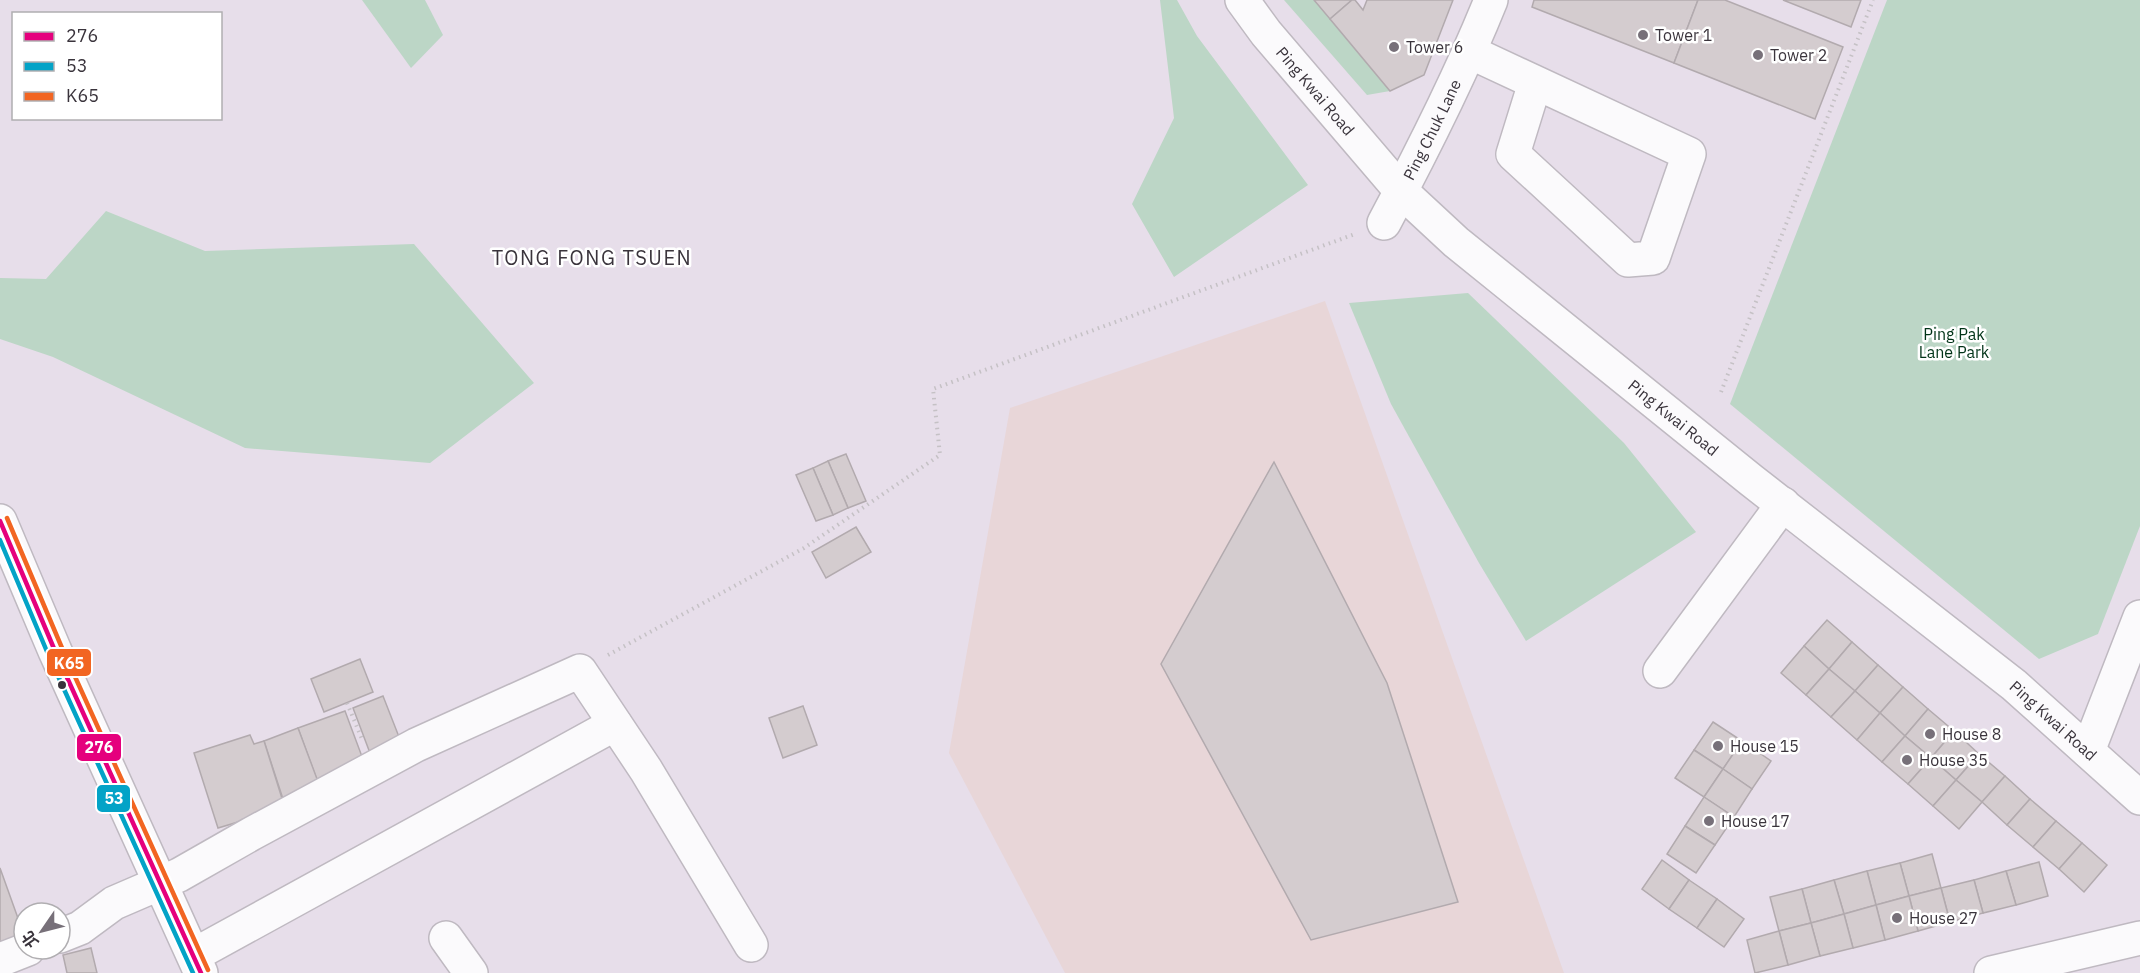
<svg xmlns="http://www.w3.org/2000/svg" width="2140" height="973" viewBox="0 0 2140 973" font-family="'IBM Plex Sans','Noto Sans TC',sans-serif">
<rect width="100%" height="100%" fill="#e7deea"/>
<path fill="#e8d6d8" d="M1325 301 1564 973H1065L949 753 1010 408Z"/>
<g fill="#bcd6c6">
<path d="M362 0H425L443 35 411 68Z"/>
<path d="M1160 0H1177L1197 36 1308 185 1174 277 1132 204 1174 118Z"/>
<path d="M1284 0H1314L1390 91 1367 95Z"/>
<path d="M1887 0H2140V526L2098 634 2039 659 1730 404Z"/>
<path d="M106 211 205 251 414 244 534 383 430 463 245 448 53 357 0 339V278L46 279Z"/>
<path d="M1468 293 1624 443 1696 532 1526 641 1479 563 1391 404 1349 303Z"/>
</g>
<g fill="#d4cccf" stroke="#b2aaae" stroke-width="1.5">
<path d="M1314 0H1352L1330 19Z"/>
<path d="M1352 0H1355L1363 10 1367 0H1453L1424 75 1390 91 1330 19Z"/>
<path d="M1534 0H1698L1674 63 1532 7Z"/>
<path d="M1698 0H1725L1843 47 1815 119 1674 63Z"/>
<path d="M1783 0H1861L1851 27Z"/>
<path d="M846 454 866 501 848 508 828 461Z"/>
<path d="M828 461 848 508 833 515 813 468Z"/>
<path d="M1274 462 1387 683 1458 902 1311 940 1161 664Z"/>
<path d="M813 468 833 515 816 521 796 475Z"/>
<path d="M856 527 871 552 826 578 812 552Z"/>
<path d="M1827 620 1852 642 1829 669 1804 646Z"/>
<path d="M1852 642 1878 665 1855 691 1829 669Z"/>
<path d="M1804 646 1829 669 1806 695 1781 673Z"/>
<path d="M360 659 373 692 324 712 311 679Z"/>
<path d="M1878 665 1903 687 1880 713 1855 691Z"/>
<path d="M1829 669 1855 691 1831 717 1806 695Z"/>
<path d="M1903 687 1928 709 1905 736 1880 713Z"/>
<path d="M1855 691 1880 713 1857 740 1831 717Z"/>
<path d="M383 696 401 742 370 753 353 708Z"/>
<path d="M803 706 817 745 783 758 769 718Z"/>
<path d="M1928 709 1954 731 1931 758 1905 736Z"/>
<path d="M345 711 364 762 317 780 298 728Z"/>
<path d="M1880 713 1905 736 1882 762 1857 740Z"/>
<path d="M1713 722 1742 741 1723 769 1694 750Z"/>
<path d="M298 728 320 787 283 799 264 741Z"/>
<path d="M1954 731 1979 754 1956 780 1931 758Z"/>
<path d="M250 735 254 744 264 741 285 808 218 828 194 753Z"/>
<path d="M1905 736 1931 758 1908 784 1882 762Z"/>
<path d="M1742 741 1771 761 1752 789 1723 769Z"/>
<path d="M1694 750 1723 769 1704 797 1675 778Z"/>
<path d="M1979 754 2005 776 1982 802 1956 780Z"/>
<path d="M1931 758 1956 780 1933 806 1908 784Z"/>
<path d="M1723 769 1752 789 1734 817 1704 797Z"/>
<path d="M2005 776 2030 799 2007 825 1982 802Z"/>
<path d="M1956 780 1982 802 1959 829 1933 806Z"/>
<path d="M1704 797 1734 817 1715 845 1685 826Z"/>
<path d="M2030 799 2056 821 2033 847 2007 825Z"/>
<path d="M2056 821 2082 843 2059 869 2033 847Z"/>
<path d="M1685 826 1715 845 1696 873 1667 854Z"/>
<path d="M2082 843 2107 865 2084 892 2059 869Z"/>
<path d="M1932 854 1941 888 1909 896 1900 863Z"/>
<path d="M1662 860 1689 880 1669 909 1642 889Z"/>
<path d="M2039 862 2048 896 2016 905 2006 871Z"/>
<path d="M1900 863 1909 896 1876 905 1867 871Z"/>
<path d="M0 868 24 935 0 942Z"/>
<path d="M1867 871 1876 905 1844 914 1834 880Z"/>
<path d="M2006 871 2016 905 1983 913 1974 880Z"/>
<path d="M1689 880 1717 899 1697 928 1669 909Z"/>
<path d="M1834 880 1844 914 1811 923 1802 889Z"/>
<path d="M1974 880 1983 913 1950 922 1941 888Z"/>
<path d="M1941 888 1950 922 1918 931 1909 896Z"/>
<path d="M1802 889 1811 923 1779 931 1770 897Z"/>
<path d="M1909 896 1918 931 1885 940 1876 905Z"/>
<path d="M1717 899 1744 919 1724 947 1697 928Z"/>
<path d="M1876 905 1885 940 1853 948 1844 914Z"/>
<path d="M1844 914 1853 948 1820 956 1811 923Z"/>
<path d="M1811 923 1820 956 1788 965 1779 931Z"/>
<path d="M1779 931 1788 965 1755 973 1747 940Z"/>
<path d="M91 948 97 973H67L63 955Z"/>
</g>
<g fill="none" stroke-linecap="round" stroke-linejoin="round">
<g stroke="#bfb9c1" stroke-width="36">
<g id="minor">
<path id="s1" d="M1242 0 1266 33 1401 191 1456 242 1751 480 2014 685 2140 798"/>
<path d="M1470 52 1689 154 1653 258 1628 260 1513 154 1535 83"/>
<path id="s2" d="M1384 223C1423 150 1460 77 1491 0"/>
<path d="M0 521 55 651 201 973"/>
<path d="M1660 671 1783 504"/>
<path d="M2088 751 2140 617"/>
<path d="M60 936 80 928 114 903 179 875 251 834 416 745 580 671 646 770 751 945"/>
<path d="M446 938 471 973"/>
<path d="M194 955 615 724"/>
<path d="M0 960 28 949"/>
<path d="M1991 973 2140 938"/>
</g>
</g>
<g stroke="#c5c1c5" stroke-width="4" stroke-dasharray="1.5 4.5" stroke-linecap="butt">
<path d="M1721 392 1873 0"/>
<path d="M608 655 804 548 940 455 933 389 1355 234"/>
<path d="M347 703 362 739"/>
</g>
<use href="#minor" stroke="#fbfafc" stroke-width="33"/>
<g stroke="#fff" stroke-width="9">
<path id="bus-1" d="M0 521 55 651 201 973"/>
</g>
<g stroke="#fff" stroke-width="9">
<path id="bus-2" d="M0 540 48 654 193 973"/>
</g>
<g stroke="#fff" stroke-width="9">
<path id="bus-3" d="M7 518 62 648 208 970"/>
</g>
<use href="#bus-1" stroke="#e5007d" stroke-width="4.5"/>
<use href="#bus-2" stroke="#03a3c7" stroke-width="4.5"/>
<use href="#bus-3" stroke="#f26522" stroke-width="4.5"/>
</g>
<g fill="#777079" stroke="#fff" stroke-width="2">
<circle cx="1643" cy="35" r="6"/>
<circle cx="1394" cy="47" r="6"/>
<circle cx="1758" cy="55" r="6"/>
<circle cx="1930" cy="734" r="6"/>
<circle cx="1718" cy="746" r="6"/>
<circle cx="1907" cy="760" r="6"/>
<circle cx="1709" cy="821" r="6"/>
<circle cx="1897" cy="918" r="6"/>
</g>
<circle fill="#3a343c" stroke="#fff" stroke-width="2" cx="62" cy="685" r="5"/>
<g text-anchor="middle" dominant-baseline="central" stroke-width="5" stroke-linejoin="round" paint-order="stroke">
<g font-size="16" fill="#3a343c" stroke="#fff" text-anchor="start">
<text x="1655" y="35">Tower 1</text>
<text x="1406" y="47">Tower 6</text>
<text x="1770" y="55">Tower 2</text>
<text x="1942" y="734">House 8</text>
<text x="1730" y="746">House 15</text>
<text x="1919" y="760">House 35</text>
<text x="1721" y="821">House 17</text>
<text x="1909" y="918">House 27</text>
</g>
<g font-size="16" fill="#3a343c" stroke="#fff">
<text stroke="none"><textPath href="#s1" startOffset="117">Ping Kwai Road</textPath></text>
<text stroke="none"><textPath href="#s2" startOffset="105">Ping Chuk Lane</textPath></text>
<text stroke="none"><textPath href="#s1" startOffset="603">Ping Kwai Road</textPath></text>
<text stroke="none"><textPath href="#s1" startOffset="1089">Ping Kwai Road</textPath></text>
</g>
<g font-size="16" fill="#003317" stroke="#fff">
<text x="1954" y="334">Ping Pak<tspan x="1954" dy="18">Lane Park</tspan></text>
</g>
<g font-size="20" letter-spacing="1.5" fill="#3a343c" stroke="#fff">
<text x="592" y="257">TONG FONG TSUEN</text>
</g>
</g>
<g stroke="#fff" stroke-width="2">
<rect x="46" y="648" width="46" height="29" rx="6" fill="#f26522"/>
<rect x="76" y="733" width="46" height="29" rx="6" fill="#e5007d"/>
<rect x="96" y="784" width="35" height="29" rx="6" fill="#03a3c7"/>
</g>
<g font-size="16" text-anchor="middle" font-weight="bold" fill="#fff">
<text x="69" y="669">K65</text>
<text x="99" y="753">276</text>
<text x="114" y="804">53</text>
</g>
<rect x="12" y="12" width="210" height="108" fill="#ffffff" stroke="#b0aeb1" stroke-width="1.5"/>
<rect x="24" y="32" width="30" height="9" fill="#e5007d" stroke="#b0aeb1" stroke-width="1.5"/>
<text x="66" y="42" font-size="18" fill="#3a343c">276</text>
<rect x="24" y="62" width="30" height="9" fill="#03a3c7" stroke="#b0aeb1" stroke-width="1.5"/>
<text x="66" y="72" font-size="18" fill="#3a343c">53</text>
<rect x="24" y="92" width="30" height="9" fill="#f26522" stroke="#b0aeb1" stroke-width="1.5"/>
<text x="66" y="102" font-size="18" fill="#3a343c">K65</text>
<g transform="translate(42 931) rotate(235)"><circle r="28" fill="#ffffff" stroke="#b0aeb1" stroke-width="1.5"/>
<path d="M0-4.5L10 22L0 15L-10 22Z" fill="#777079"/>
<text y="-9" font-size="16" font-weight="bold" text-anchor="middle" fill="#3a343c">北</text>
</g>
</svg>
